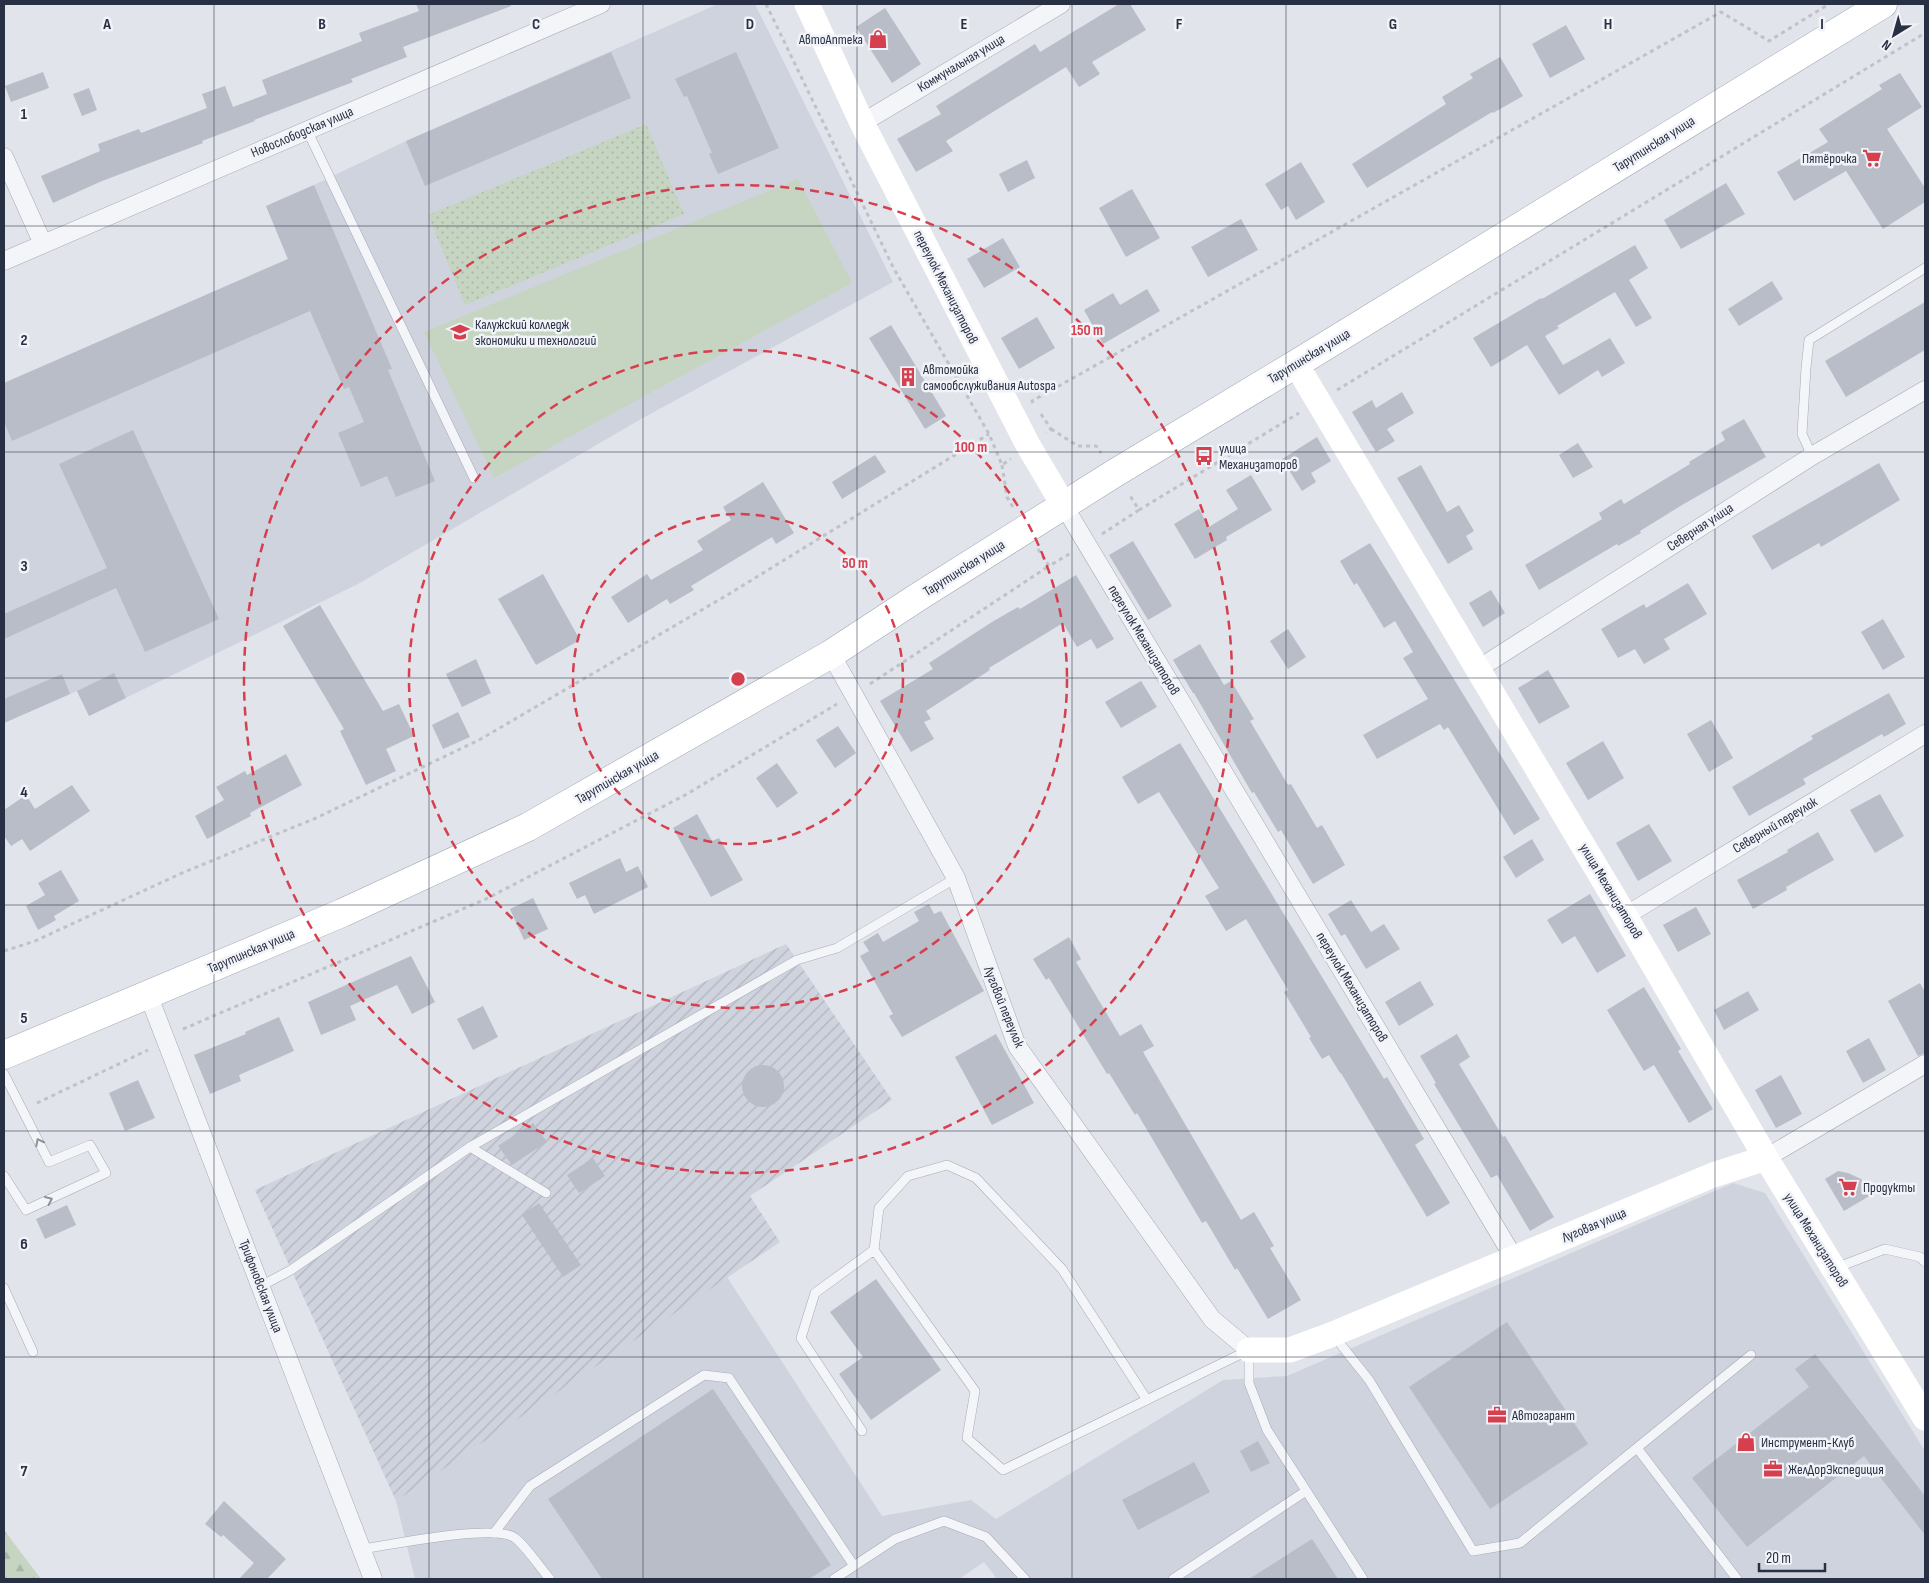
<svg xmlns="http://www.w3.org/2000/svg" width="1929" height="1583" viewBox="0 0 1929 1583" font-family="'Sofia Sans Condensed',sans-serif">
<defs>
<pattern id="industrial-furrows" width="10" height="10" patternUnits="userSpaceOnUse" patternTransform="scale(1.25)"><rect width="10" height="10" fill="#cfd3dd"/><path d="M-1 1l2-2M0 10L10 0M9 11l2-2" fill="none" stroke="#b2b5bf"/></pattern>
<pattern id="green-dots" width="8" height="8" patternUnits="userSpaceOnUse" patternTransform="scale(1.25)"><rect width="8" height="8" fill="#c5d5c1"/><path d="M2 2h.1M6 6h.1" fill="none" stroke="#a9b7a7" stroke-width="1.8" stroke-linecap="round"/></pattern>
<pattern id="forest-firs" width="22" height="20" patternUnits="userSpaceOnUse" patternTransform="scale(1.25)"><rect width="22" height="20" fill="#c5d5c1"/><path d="M5 1l3.5 6h-7zM16 11l3.5 6h-7z" fill="#a9b7a7"/></pattern>
</defs>
<rect width="100%" height="100%" fill="#e1e4ea"/>
<g fill="#cfd3dd">
<path d="M718 4H755L893 282 641 419 358 584 89 716 77 691 4 723V383L288 259 266 206 314 185 406 141Z"/>
<path d="M1733 1183 1765 1193 1925 1451V1579H997L984 1562 959 1579H415L396 1501 727 1277 882 1516 971 1500 996 1519 1223 1380 1287 1376Z"/>
</g>
<path fill="url(#industrial-furrows)" d="M786 944 892 1100 750 1196 780 1242 396 1501 255 1190Z"/>
<path fill="url(#green-dots)" d="M646 124 684 214 465 305 428 215Z"/>
<path fill="url(#forest-firs)" d="M4 1530 41 1579H4Z"/>
<path fill="#c5d5c1" d="M798 179 852 283 494 478 424 332Z"/>
<g fill="#b8bdc8">
<path d="M416 4H510L511 6 403 47 407 57 351 79 353 82 254 120 255 121 202 141 203 143 102 181 53 203 41 176 100 151 98 144 139 129 141 133 207 108 202 94 225 86 233 107 267 94 262 80 362 41 359 33 419 11Z"/>
<path d="M1119 4H1130L1146 30 1092 62 1100 74 1079 87 1066 67 946 141 953 151 916 172 897 139 941 114 936 106 1035 44 1040 52Z"/>
<path d="M885 8 921 64 892 83 856 27Z"/>
<path d="M1566 25 1585 59 1550 78 1532 44Z"/>
<path d="M611 52 631 98 425 186 406 141Z"/>
<path d="M736 52 779 148 718 174 709 154 712 153 687 96 684 97 675 79Z"/>
<path d="M1500 57 1523 96 1493 113 1492 112 1367 188 1352 164 1446 104 1442 97 1473 78 1470 74Z"/>
<path d="M43 72 49 88 11 102 5 86Z"/>
<path d="M1900 73 1922 107 1887 129 1925 188V202L1883 229 1846 171 1794 201 1777 172 1828 142 1819 129 1882 89 1879 85Z"/>
<path d="M89 88 97 110 82 116 73 94Z"/>
<path d="M1027 160 1035 178 1008 192 999 174Z"/>
<path d="M1301 162 1325 202 1296 220 1288 206 1281 210 1265 184Z"/>
<path d="M1726 183 1745 214 1681 249 1664 220Z"/>
<path d="M314 185 392 369 388 370 435 481 396 497 387 476 361 487 338 433 364 422 349 387 344 389 310 311 12 441 4 422V383L288 259 266 206Z"/>
<path d="M1132 189 1160 238 1126 257 1099 208Z"/>
<path d="M1241 219 1258 250 1208 277 1191 247Z"/>
<path d="M1003 238 1020 267 984 288 967 259Z"/>
<path d="M1635 245 1648 268 1629 280 1652 318 1636 327 1615 292 1557 326 1559 328 1545 336 1563 365 1610 338 1625 363 1602 377 1598 370 1559 395 1527 345 1491 367 1473 338 1541 298 1542 299Z"/>
<path d="M1772 281 1783 299 1739 326 1728 309Z"/>
<path d="M1147 289 1160 311 1103 344 1084 310 1113 293 1120 305Z"/>
<path d="M1925 302V350L1846 397 1825 361Z"/>
<path d="M1037 317 1055 348 1019 369 1001 338Z"/>
<path d="M891 325 946 416 925 429 869 338Z"/>
<path d="M1402 392 1414 413 1387 429 1395 441 1376 452 1352 412 1372 400 1376 408Z"/>
<path d="M1744 419 1766 457 1682 505 1640 531 1641 533 1618 546 1617 544 1539 590 1525 565 1602 519 1599 513 1621 499 1624 504 1690 464 1689 462 1725 440 1721 432Z"/>
<path d="M133 430 219 619 145 652 116 588 4 639V614L107 568 59 464Z"/>
<path d="M1317 437 1331 461 1311 473 1316 482 1302 491 1282 459Z"/>
<path d="M1578 443 1593 467 1573 478 1559 455Z"/>
<path d="M875 455 886 472 842 499 832 482Z"/>
<path d="M1879 463 1900 500 1821 547 1819 543 1772 570 1752 536Z"/>
<path d="M1421 465 1447 512 1459 505 1474 531 1466 536 1473 549 1448 564 1397 478Z"/>
<path d="M1251 475 1272 510 1226 537 1227 540 1195 559 1174 524 1199 509 1209 527 1238 509 1226 490Z"/>
<path d="M763 482 794 533 776 544 772 537 691 586 694 590 670 604 667 599 628 623 611 597 647 574 651 580 703 550 697 541 731 520 723 507Z"/>
<path d="M1133 541 1172 606 1148 620 1109 555Z"/>
<path d="M1370 543 1540 819 1514 835 1448 727 1444 730 1440 724 1377 759 1363 735 1428 699 1403 658 1413 652 1395 621 1384 628 1357 583 1354 585 1340 561Z"/>
<path d="M543 574 580 640 536 665 498 599Z"/>
<path d="M1076 575 1114 639 1097 649 1091 639 1077 647 1063 623 989 668 990 670 926 711 931 719 924 722 934 739 911 752 880 701 933 669 929 663 992 622 1018 607 1020 609Z"/>
<path d="M1688 583 1707 614 1664 639 1670 649 1644 664 1635 649 1618 658 1601 629 1644 604 1646 608Z"/>
<path d="M1491 590 1505 613 1483 627 1469 603Z"/>
<path d="M320 605 383 711 399 704 414 736 386 749 396 771 366 785 340 731 344 729 283 626Z"/>
<path d="M1883 619 1905 657 1883 670 1861 632Z"/>
<path d="M1288 629 1306 657 1288 669 1270 641Z"/>
<path d="M1200 644 1224 685 1231 681 1254 719 1250 721 1288 785 1291 784 1317 828 1322 825 1345 865 1313 884 1281 830 1278 832 1254 792 1252 793 1194 693H1193L1173 660Z"/>
<path d="M476 659 491 693 462 707 446 674Z"/>
<path d="M1548 670 1570 707 1539 724 1518 688Z"/>
<path d="M114 673 126 698 89 716 77 691Z"/>
<path d="M62 674 70 694 4 723V699Z"/>
<path d="M1141 681 1157 707 1121 728 1105 702Z"/>
<path d="M1889 693 1906 724 1884 737 1882 734 1803 779 1806 784 1749 816 1732 787 1813 739 1811 736Z"/>
<path d="M458 712 470 737 443 749 432 725Z"/>
<path d="M1711 720 1733 758 1709 772 1687 734Z"/>
<path d="M838 726 856 753 835 768 816 740Z"/>
<path d="M1603 741 1624 778 1588 800 1566 763Z"/>
<path d="M1180 743 1384 1079 1387 1077 1424 1139 1415 1145 1450 1203 1427 1217 1341 1073H1340L1329 1055 1322 1059 1309 1038 1311 1037 1284 992 1288 990 1246 919 1226 931 1205 896 1219 888 1159 792 1138 804 1122 777Z"/>
<path d="M286 754 302 785 250 813 251 816 207 839 195 816 224 800 216 787 245 771 247 775Z"/>
<path d="M777 763 798 793 777 808 756 778Z"/>
<path d="M72 785 90 811 30 851 22 839 11 846 4 836V810L26 795 35 809Z"/>
<path d="M1880 794 1904 836 1875 853 1850 810Z"/>
<path d="M697 814 712 841 719 838 743 880 711 897 673 828Z"/>
<path d="M1649 824 1672 861 1638 881 1616 843Z"/>
<path d="M1818 832 1834 860 1786 887 1787 890 1753 909 1737 880 1788 852 1787 850Z"/>
<path d="M1532 839 1544 860 1516 878 1503 857Z"/>
<path d="M620 858 626 872 638 866 648 887 594 914 585 895 577 899 569 883Z"/>
<path d="M61 870 79 901 54 916 56 920 38 930 26 906 45 895 38 883Z"/>
<path d="M1590 894 1626 956 1597 973 1575 936 1562 944 1547 920Z"/>
<path d="M533 898 548 929 524 940 510 909Z"/>
<path d="M1351 900 1371 932 1384 924 1400 949 1366 969 1345 934 1341 936 1328 914Z"/>
<path d="M929 904 934 914 941 911 984 991 902 1037 889 1016 893 1014 860 956 869 951 863 942 878 933 883 942 919 921 914 912Z"/>
<path d="M1696 907 1711 934 1678 952 1663 925Z"/>
<path d="M1069 937 1081 959 1076 962 1120 1036 1141 1024 1154 1046 1143 1052 1241 1220 1254 1212 1274 1246 1270 1248 1301 1300 1268 1319 1237 1268 1235 1270 1206 1221 1202 1223 1137 1113 1135 1115 1109 1073 1107 1074 1049 978 1046 980 1033 959Z"/>
<path d="M411 956 435 1002 412 1014 397 985 350 1006 356 1020 321 1035 308 1002Z"/>
<path d="M1420 981 1434 1005 1399 1026 1385 1002Z"/>
<path d="M1920 983 1925 992V1053L1918 1056 1888 1001Z"/>
<path d="M1644 987 1681 1049 1678 1051 1713 1109 1689 1123 1654 1065 1644 1071 1607 1010Z"/>
<path d="M1748 991 1759 1010 1724 1030 1714 1010Z"/>
<path d="M483 1006 498 1037 473 1050 457 1019Z"/>
<path d="M279 1017 294 1051 239 1075 241 1081 210 1094 194 1055 246 1034 245 1032Z"/>
<path d="M996 1034 1034 1103 992 1125 955 1057Z"/>
<path d="M1457 1034 1470 1057 1459 1064 1503 1137 1505 1136 1554 1217 1530 1231 1497 1175 1491 1178 1434 1084 1436 1083 1420 1056Z"/>
<path d="M1869 1038 1886 1070 1863 1083 1846 1051Z"/>
<circle cx="763" cy="1086" r="21"/>
<path d="M1781 1075 1802 1114 1776 1128 1755 1090Z"/>
<path d="M138 1080 155 1118 125 1131 109 1093Z"/>
<path d="M533 1123 547 1142 512 1165 498 1146Z"/>
<path d="M593 1158 605 1176 579 1193 567 1175Z"/>
<path d="M1838 1171 1848 1173 1861 1179 1871 1195 1844 1211 1825 1179Z"/>
<path d="M539 1203 581 1265 563 1277 522 1215Z"/>
<path d="M67 1205 76 1225 45 1239 36 1219Z"/>
<path d="M876 1279 941 1370 871 1420 839 1374 863 1357 830 1312Z"/>
<path d="M1507 1322 1588 1444 1490 1509 1409 1387Z"/>
<path d="M1815 1354 1925 1496V1535L1864 1456 1747 1547 1692 1478 1809 1387 1795 1369Z"/>
<path d="M713 1389 831 1565 809 1579H602L548 1499Z"/>
<path d="M1258 1441 1270 1463 1251 1472 1240 1451Z"/>
<path d="M1194 1462 1210 1492 1138 1530 1122 1500Z"/>
<path d="M224 1501 286 1559 267 1579H239L254 1563 223 1535 221 1537 205 1524Z"/>
<path d="M1312 1539 1338 1579H1249Z"/>
</g>
<g fill="none" stroke-linecap="round" stroke-linejoin="round">
<g stroke="#a6aab5" stroke-width="10">
<g id="lane">
<path d="M307 130 474 478"/>
<path d="M1812 456 1802 434 1806 368 1809 340 1925 268"/>
<path d="M4 1074 49 1162 90 1145 106 1173 26 1210 4 1176"/>
<path d="M546 1193 470 1147 797 960 837 948 956 878"/>
<path d="M874 1250 879 1208 908 1176 947 1165 976 1178 1062 1269 1147 1400"/>
<path d="M1836 1268 1885 1249 1920 1257 1925 1262"/>
<path d="M261 1286 291 1270 470 1147"/>
<path d="M4 1288 33 1352"/>
<path d="M1334 1336 1369 1380 1473 1551 1520 1543 1751 1355"/>
<path d="M862 1431 801 1338 815 1293 874 1250 975 1391 967 1438 1003 1470 1249 1350V1383L1267 1430 1363 1579"/>
<path d="M1637 1448 1737 1579"/>
<path d="M494 1533 530 1486 704 1375 729 1378 854 1566"/>
<path d="M363 1549C389 1545 496 1523 515 1538 525 1545 541 1569 550 1579"/>
<path d="M834 1579 895 1539 944 1521 986 1537 1025 1579"/>
<path d="M1173 1579 1306 1491"/>
</g>
</g>
<g stroke="#a6aab5" stroke-width="19">
<g id="street">
<path d="M862 123 1061 4"/>
<path d="M4 157 43 244"/>
<path d="M4 261 601 4"/>
<path d="M1064 506 1514 1258"/>
<path d="M831 654 956 878 1017 1046 1212 1319 1249 1350"/>
<path d="M1478 669 1812 456 1925 390"/>
<path d="M1625 916 1925 734"/>
<path d="M148 994 373 1579"/>
<path d="M1766 1158 1925 1064"/>
</g>
</g>
<g stroke="#9fa7b7" stroke-width="29">
<path id="primary" d="M4 1055 342 913 528 827 831 654 918 597 1115 473 1296 364 1883 4"/>
</g>
<g stroke="#bfc2c9" stroke-width="3" stroke-dasharray="4 4" stroke-linecap="butt">
<path d="M766 4 893 267 989 434 1002 465 1011 459"/>
<path d="M1337 390 1925 33"/>
<path d="M1033 403 1032 401 1082 373 1721 12 1769 41 1829 4"/>
<path d="M1041 414 1051 429 1046 433"/>
<path d="M1051 429 1078 446H1096L1101 453"/>
<path d="M1002 465 1007 497 1014 509"/>
<path d="M1139 510 1299 413"/>
<path d="M1102 534 1139 510 1129 494"/>
<path d="M1038 549 1049 566 1071 553"/>
<path d="M870 684 1049 566"/>
<path d="M4 951 35 941 182 873 316 818 479 740 729 594 989 434"/>
<path d="M183 1029 486 899 687 794 837 704"/>
<path d="M37 1103 148 1050"/>
</g>
<use href="#lane" stroke="#f4f5f8" stroke-width="9"/>
<use href="#street" stroke="#f4f5f8" stroke-width="18"/>
<g stroke="#fff" stroke-width="25">
<path d="M807 4 862 123 1028 445 1064 506"/>
<path d="M1296 364 1625 916 1766 1158 1925 1418"/>
<path d="M1249 1350H1290L1333 1334 1713 1175 1766 1158"/>
</g>
<use href="#primary" stroke="#fff" stroke-width="28"/>
</g>
<defs><path id="oneway-chevron" d="M-2-3.5L2.5 0L-2 3.5" fill="none" stroke-width="1.6" stroke-linecap="round" stroke-linejoin="round" transform="scale(1.25)"/></defs>
<g stroke="#8e929e">
<use href="#oneway-chevron" transform="translate(39 1142) rotate(-117)"/>
<use href="#oneway-chevron" transform="translate(49 1200) rotate(-25)"/>
</g>
<path fill="none" stroke="#283043" stroke-width="1" stroke-opacity="0.55" d="M214 4V1579M429 4V1579M643 4V1579M857 4V1579M1072 4V1579M1286 4V1579M1500 4V1579M1715 4V1579M4 226H1925M4 452H1925M4 678H1925M4 905H1925M4 1131H1925M4 1357H1925"/>
<g fill="none" stroke="#d63f4e" stroke-width="2.5" stroke-dasharray="9 6">
<circle cx="738" cy="679" r="165"/>
<circle cx="738" cy="679" r="329"/>
<circle cx="738" cy="679" r="494"/>
</g>
<defs>
<g id="shop-bare" transform="scale(1.5)"><path d="M-5-2.5h2.3a2.7 3.5 0 0 1 5.4 0H5L5.5 6h-11ZM-1.5-2.5h3a1.5 2.3 0 0 0-3 0Z" fill="#d63f4e" stroke="#f1f3f8" stroke-width="2.5" paint-order="stroke"/></g>
<g id="supermarket-bare" transform="scale(1.5)"><path d="M-6-5.5h2.5l.6 2H6L4.5 2H-2.5L-4.4-4H-6ZM-1.5 3.2a1.3 1.3 0 1 0 .1 0ZM3 3.2a1.3 1.3 0 1 0 .1 0Z" fill="#d63f4e" stroke="#f1f3f8" stroke-width="2.5" paint-order="stroke"/></g>
<g id="university-bare" transform="scale(1.5)"><path d="M0-5L7-2L0 1L-7-2ZM-4 1L0 2.5L4 1V4Q0 6-4 4Z" fill="#d63f4e" stroke="#f1f3f8" stroke-width="2.5" paint-order="stroke"/></g>
<g id="building-bare" transform="scale(1.5)"><path d="M-4-6H4V6H1V3H-1V6H-4ZM-2.5-4.3h1.7v1.8h-1.7ZM.8-4.3h1.7v1.8H.8ZM-2.5-1h1.7V.8h-1.7ZM.8-1h1.7V.8H.8Z" fill="#d63f4e" stroke="#f1f3f8" stroke-width="2.5" paint-order="stroke"/></g>
<g id="bus-bare" transform="scale(1.5)"><path d="M-5-6H5V4H4V6H2V4H-2V6H-4V4H-5ZM-3.5-4V0h7V-4ZM-3.5 1.2v1.5H-2V1.2ZM2 1.2v1.5H3.5V1.2Z" fill="#d63f4e" stroke="#f1f3f8" stroke-width="2.5" paint-order="stroke"/></g>
<g id="office-bare" transform="scale(1.5)"><path d="M-6-3h4V-5.5h4V-3h4V5H-6ZM-1-4.5V-3h2v-1.5ZM-6 0V1H6V0Z" fill="#d63f4e" stroke="#f1f3f8" stroke-width="2.5" paint-order="stroke"/></g>
</defs>
<g fill-rule="evenodd">
<use href="#shop-bare" x="878" y="39"/>
<use href="#supermarket-bare" x="1872" y="158"/>
<use href="#university-bare" x="460" y="332"/>
<use href="#building-bare" x="908" y="377"/>
<use href="#bus-bare" x="1204" y="456"/>
<use href="#supermarket-bare" x="1848" y="1187"/>
<use href="#office-bare" x="1497" y="1415"/>
<use href="#shop-bare" x="1746" y="1442"/>
<use href="#office-bare" x="1773" y="1469"/>
</g>
<g text-anchor="middle" dominant-baseline="central" stroke-width="5" stroke-linejoin="round" paint-order="stroke">
<g font-size="14" fill="#283043" stroke="#f1f3f8" text-anchor="start">
<text x="863" y="39" text-anchor="end">АвтоАптека</text>
<text x="1857" y="158" text-anchor="end">Пятёрочка</text>
<text x="475" y="324">Калужский колледж<tspan x="475" dy="16">экономики и технологий</tspan></text>
<text x="923" y="369">Автомойка<tspan x="923" dy="16">самообслуживания Autospa</tspan></text>
<text x="1219" y="448">улица<tspan x="1219" dy="16">Механизаторов</tspan></text>
<text x="1863" y="1187">Продукты</text>
<text x="1512" y="1415">Автогарант</text>
<text x="1761" y="1442">Инструмент-Клуб</text>
<text x="1788" y="1469">ЖелДорЭкспедиция</text>
</g>
<g font-size="14" fill="#283043" stroke="#f1f3f8">
<text transform="translate(961 63) rotate(-31)">Коммунальная улица</text>
<text transform="translate(302 132) rotate(-23)">Новослободская улица</text>
<text transform="translate(1654 144) rotate(-32)">Тарутинская улица</text>
<text transform="translate(946 287) rotate(63)">переулок Механизаторов</text>
<text transform="translate(1309 356) rotate(-31)">Тарутинская улица</text>
<text transform="translate(1700 527) rotate(-33)">Северная улица</text>
<text transform="translate(964 568) rotate(-32)">Тарутинская улица</text>
<text transform="translate(1144 640) rotate(59)">переулок Механизаторов</text>
<text transform="translate(617 777) rotate(-30)">Тарутинская улица</text>
<text transform="translate(1775 825) rotate(-31)">Северный переулок</text>
<text transform="translate(1611 891) rotate(59)">улица Механизаторов</text>
<text transform="translate(251 951) rotate(-23)">Тарутинская улица</text>
<text transform="translate(1352 987) rotate(59)">переулок Механизаторов</text>
<text transform="translate(1004 1007) rotate(68)">Луговой переулок</text>
<text transform="translate(1594 1225) rotate(-23)">Луговая улица</text>
<text transform="translate(1816 1240) rotate(58)">улица Механизаторов</text>
<text transform="translate(261 1286) rotate(69)">Трифоновская улица</text>
</g>
</g>
<g font-size="16" text-anchor="middle" font-weight="bold" fill="#283043" stroke="#f1f3f8" stroke-width="5" stroke-linejoin="round" paint-order="stroke">
<text x="107" y="29">A</text>
<text x="322" y="29">B</text>
<text x="536" y="29">C</text>
<text x="750" y="29">D</text>
<text x="964" y="29">E</text>
<text x="1179" y="29">F</text>
<text x="1393" y="29">G</text>
<text x="1608" y="29">H</text>
<text x="1822" y="29">I</text>
<text x="24" y="119">1</text>
<text x="24" y="345">2</text>
<text x="24" y="571">3</text>
<text x="24" y="797">4</text>
<text x="24" y="1023">5</text>
<text x="24" y="1249">6</text>
<text x="24" y="1476">7</text>
</g>
<circle cx="738" cy="679" r="8" fill="#d63f4e" stroke="#f1f3f8" stroke-width="2.5"/>
<g font-size="15" text-anchor="middle" font-weight="bold" fill="#d63f4e" stroke="#f1f3f8" stroke-width="5" stroke-linejoin="round" paint-order="stroke">
<text x="1087" y="335">150 m</text>
<text x="971" y="452">100 m</text>
<text x="855" y="568">50 m</text>
</g>
<rect width="1929" height="1583" fill="none" stroke="#283043" stroke-width="10"/>
<g transform="translate(1894 35) rotate(217)" stroke="#f1f3f8" stroke-width="4" paint-order="stroke">
<path d="M0-4L9 19L0 12L-9 19Z" fill="#283043"/>
<text y="-8" font-size="14" font-weight="bold" text-anchor="middle" fill="#283043">N</text>
</g>
<path d="M1759 1563v8h66v-8" fill="none" stroke="#283043" stroke-width="2.5"/>
<text x="1766" y="1563" font-size="15" fill="#283043" stroke="#f1f3f8" stroke-width="4" paint-order="stroke">20 m</text>
</svg>
